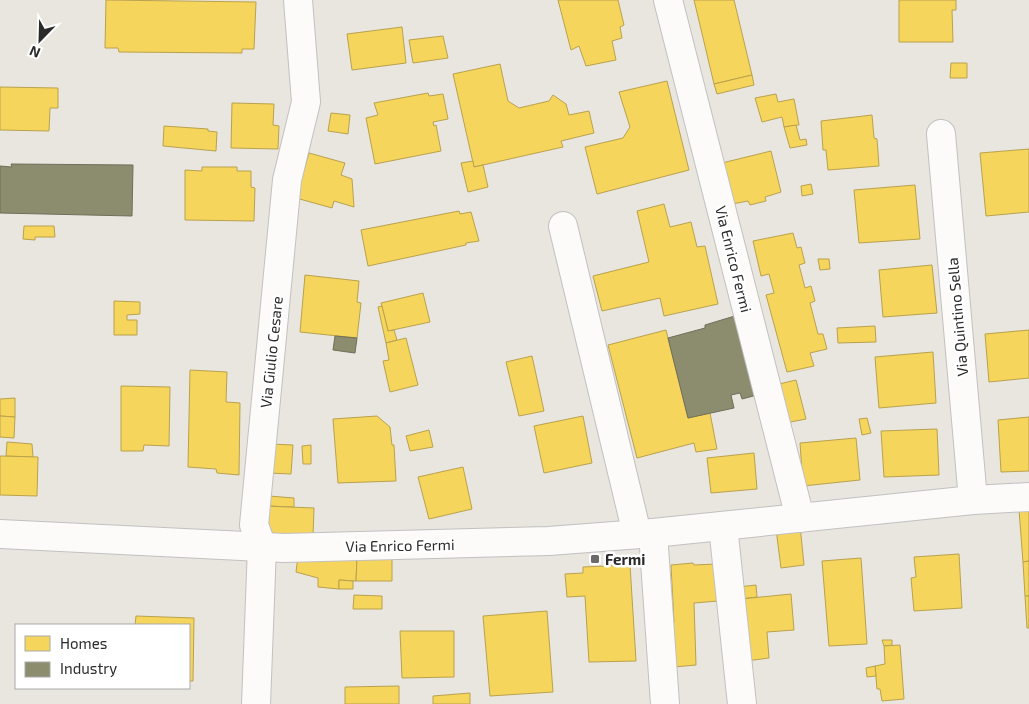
<svg xmlns="http://www.w3.org/2000/svg" width="1029" height="704" viewBox="0 0 1029 704" font-family="'Exo 2',sans-serif">
<rect width="100%" height="100%" fill="#e9e5df"/>
<g fill="#f6d55c" stroke="#b9a24d">
<path d="M106 0 256 2 254 49H242V53L119 52 118 48H105Z"/>
<path d="M558 0H618L624 25 620 27 622 38 612 41 616 60 586 66 579 46 571 50Z"/>
<path d="M694 0H734L752 75 714 84Z"/>
<path d="M899 0H956V10H952L953 42H899Z"/>
<path d="M402 27 406 63 352 70 347 34Z"/>
<path d="M443 36 448 58 413 63 409 40Z"/>
<path d="M951 63H967V78H950Z"/>
<path d="M500 64 508 101 519 108 549 101 553 95 566 104 569 115 589 111 594 133 561 141 563 147 474 167 453 74Z"/>
<path d="M752 75 754 85 717 94 714 84Z"/>
<path d="M667 81 689 170 597 194 585 147 623 138 630 127 619 92Z"/>
<path d="M0 87 58 88V108H50L49 131 0 130Z"/>
<path d="M428 93 429 96 443 94 448 119 433 122 434 126 436 125 441 151 375 164 366 118 378 115 374 103Z"/>
<path d="M776 94 778 102 794 99 799 125 784 127 782 117 762 122 755 98Z"/>
<path d="M232 103 274 104 273 125 279 126 278 149 231 148Z"/>
<path d="M331 113 350 115 348 134 328 131Z"/>
<path d="M872 115 874 138 877 139 879 166 828 170 826 150H823L821 121Z"/>
<path d="M796 125 800 140 806 139 807 145 790 148 784 127Z"/>
<path d="M164 126 208 129V131L217 132 216 151 163 146Z"/>
<path d="M1029 149V212L986 216 980 153Z"/>
<path d="M771 151 781 192 765 197 766 201 750 205 748 201 732 204 722 163Z"/>
<path d="M309 153 345 163 341 175 352 179 354 207 334 201 332 208 296 198Z"/>
<path d="M473 161 474 167 483 165 488 187 468 192 461 163Z"/>
<path d="M202 167H237V171H251V187L255 188 254 221 185 220V170L202 171Z"/>
<path d="M811 184 813 194 802 196 801 186Z"/>
<path d="M915 185 920 239 859 243 854 190Z"/>
<path d="M664 204 670 227 691 222 697 247 705 246 718 304 664 316 660 298 602 311 593 276 649 262 637 211Z"/>
<path d="M459 211 460 214 471 212 479 241 466 243V245L368 266 361 230Z"/>
<path d="M24 226H54L55 237H35V240L23 239Z"/>
<path d="M793 233 797 248 801 247 805 263 799 265 805 288 811 286 815 301 810 303 818 334H823L827 349 810 353 814 366 787 372 766 295 774 293 769 274 761 276 753 241Z"/>
<path d="M818 259H829L830 269 820 270Z"/>
<path d="M932 265 937 313 883 317 879 270Z"/>
<path d="M305 275 359 281 357 302 361 303 357 338 300 332Z"/>
<path d="M423 293 430 322 388 331 381 303Z"/>
<path d="M114 301 140 302V314L127 315V320H137V335H114Z"/>
<path d="M382 306 388 331 394 330 397 340 386 343 378 307Z"/>
<path d="M875 326 876 342 838 343 837 328Z"/>
<path d="M666 330 688 418 710 413 717 449 696 452 694 443 637 458 608 345Z"/>
<path d="M1029 330V378L989 382 985 334Z"/>
<path d="M406 338 418 385 390 392 383 361 389 360 386 343Z"/>
<path d="M933 352 936 403 879 408 875 357Z"/>
<path d="M532 356 544 411 519 416 506 362Z"/>
<path d="M190 370 227 372 226 402 240 403 239 475 217 473 216 469 188 467Z"/>
<path d="M796 380 806 419 780 424 775 385Z"/>
<path d="M121 386 170 387 169 446 144 445 143 451H121Z"/>
<path d="M15 398V417L0 416V399Z"/>
<path d="M0 416 15 417 14 438 0 437Z"/>
<path d="M377 416 390 427 392 445H394L396 481 338 483 333 419Z"/>
<path d="M583 416 592 463 544 473 534 426Z"/>
<path d="M1029 417V471L1001 472 998 420Z"/>
<path d="M867 418 871 433 862 435 859 419Z"/>
<path d="M937 429 939 475 884 477 881 431Z"/>
<path d="M429 430 433 447 410 451 406 436Z"/>
<path d="M856 438 860 480 803 486 800 443Z"/>
<path d="M7 442 32 444 33 457 6 456Z"/>
<path d="M270 444 293 445 291 474 268 473Z"/>
<path d="M311 445V464H303L302 446Z"/>
<path d="M754 453 757 489 711 493 707 458Z"/>
<path d="M0 456 38 457 37 496 0 495Z"/>
<path d="M463 467 472 509 429 519 418 477Z"/>
<path d="M269 496 294 498V507L268 506Z"/>
<path d="M265 506 314 508 313 535 264 533Z"/>
<path d="M1019 510H1029V561L1023 562Z"/>
<path d="M800 525 804 565 781 568 776 529Z"/>
<path d="M959 554 962 608 914 611 911 578 916 577 914 557Z"/>
<path d="M298 556 357 558 356 581 339 580V589L318 587V578L296 572Z"/>
<path d="M357 558 392 559V581H356Z"/>
<path d="M861 558 867 644 829 646 822 561Z"/>
<path d="M1029 561V596H1025L1023 562Z"/>
<path d="M693 563 694 565 716 564 718 601 694 603 696 665 674 667 671 623H674L671 565Z"/>
<path d="M630 565 636 661 589 662 585 596 567 597 565 574 583 573V567Z"/>
<path d="M339 580 353 581V589H339Z"/>
<path d="M756 585 757 597 740 599 738 587Z"/>
<path d="M791 594 794 630 767 632 769 658 746 661 741 599Z"/>
<path d="M354 595 382 596V609H353Z"/>
<path d="M1025 596H1029V628H1027Z"/>
<path d="M547 611 553 692 490 696 483 616Z"/>
<path d="M136 616 194 618 193 681H189V625H135Z"/>
<path d="M400 631H454V677L402 678Z"/>
<path d="M882 640H892V645L884 646Z"/>
<path d="M900 645 904 699 882 701 880 689H877L875 666 885 664 884 646Z"/>
<path d="M875 666 876 676 867 677 866 668Z"/>
<path d="M399 686V704H345V687Z"/>
<path d="M470 693V704H433V696Z"/>
</g>
<g fill="#8c8c6e" stroke="#6f6f5a">
<path d="M11 164 133 165 132 216 0 213V166L12 167Z"/>
<path d="M738 315 757 395 742 399 740 393 731 395 734 408 688 418 668 338 705 328V325Z"/>
<path d="M335 336 357 338 355 353 333 350Z"/>
</g>
<g fill="none" stroke-linecap="round" stroke-linejoin="round">
<g stroke="#c2c1c1" stroke-width="30">
<g id="minor">
<path d="M668 0 800 518"/>
<path d="M941 134 973 500"/>
<path d="M563 226 637 534"/>
<path d="M723 526 742 704"/>
<path d="M653 533 665 704"/>
<path d="M0 534 284 548 549 541 653 533 973 500 1029 497"/>
<path d="M256 704 262 547 254 525 287 180 306 102 298 0"/>
</g>
</g>
<use href="#minor" stroke="#fcfbfa" stroke-width="28"/>
</g>
<rect fill="#6d6b69" stroke="#fff" stroke-width="2" x="590" y="554" width="10" height="10" rx="2.5"/>
<g text-anchor="middle" dominant-baseline="central" stroke-width="5" stroke-linejoin="round" paint-order="stroke">
<g font-size="15" fill="#2a2a2a" stroke="#fff">
<text transform="translate(734 259) rotate(76)">Via Enrico Fermi</text>
<text transform="translate(957 317) rotate(-95)">Via Quintino Sella</text>
<text transform="translate(271 352) rotate(-84)">Via Giulio Cesare</text>
<text transform="translate(400 545) rotate(-1)">Via Enrico Fermi</text>
</g>
<g font-size="15" font-weight="bold" fill="#2a2a2a" stroke="#fff" text-anchor="start">
<text x="605" y="559">Fermi</text>
</g>
</g>
<rect x="15" y="624" width="175" height="65" fill="#ffffff" stroke="#aaaaaa"/>
<rect x="25" y="636" width="25" height="15" fill="#f6d55c" stroke="#aaaaaa"/>
<text x="60" y="649" font-size="15" fill="#2a2a2a">Homes</text>
<rect x="25" y="662" width="25" height="15" fill="#8c8c6e" stroke="#aaaaaa"/>
<text x="60" y="674" font-size="15" fill="#2a2a2a">Industry</text>
<g transform="translate(40 40) rotate(203)" stroke="#ffffff" stroke-width="4" paint-order="stroke">
<path d="M0-4L9 19L0 12L-9 19Z" fill="#2a2a2a"/>
<text y="-8" font-size="14" font-weight="bold" text-anchor="middle" fill="#2a2a2a">N</text>
</g>
</svg>
